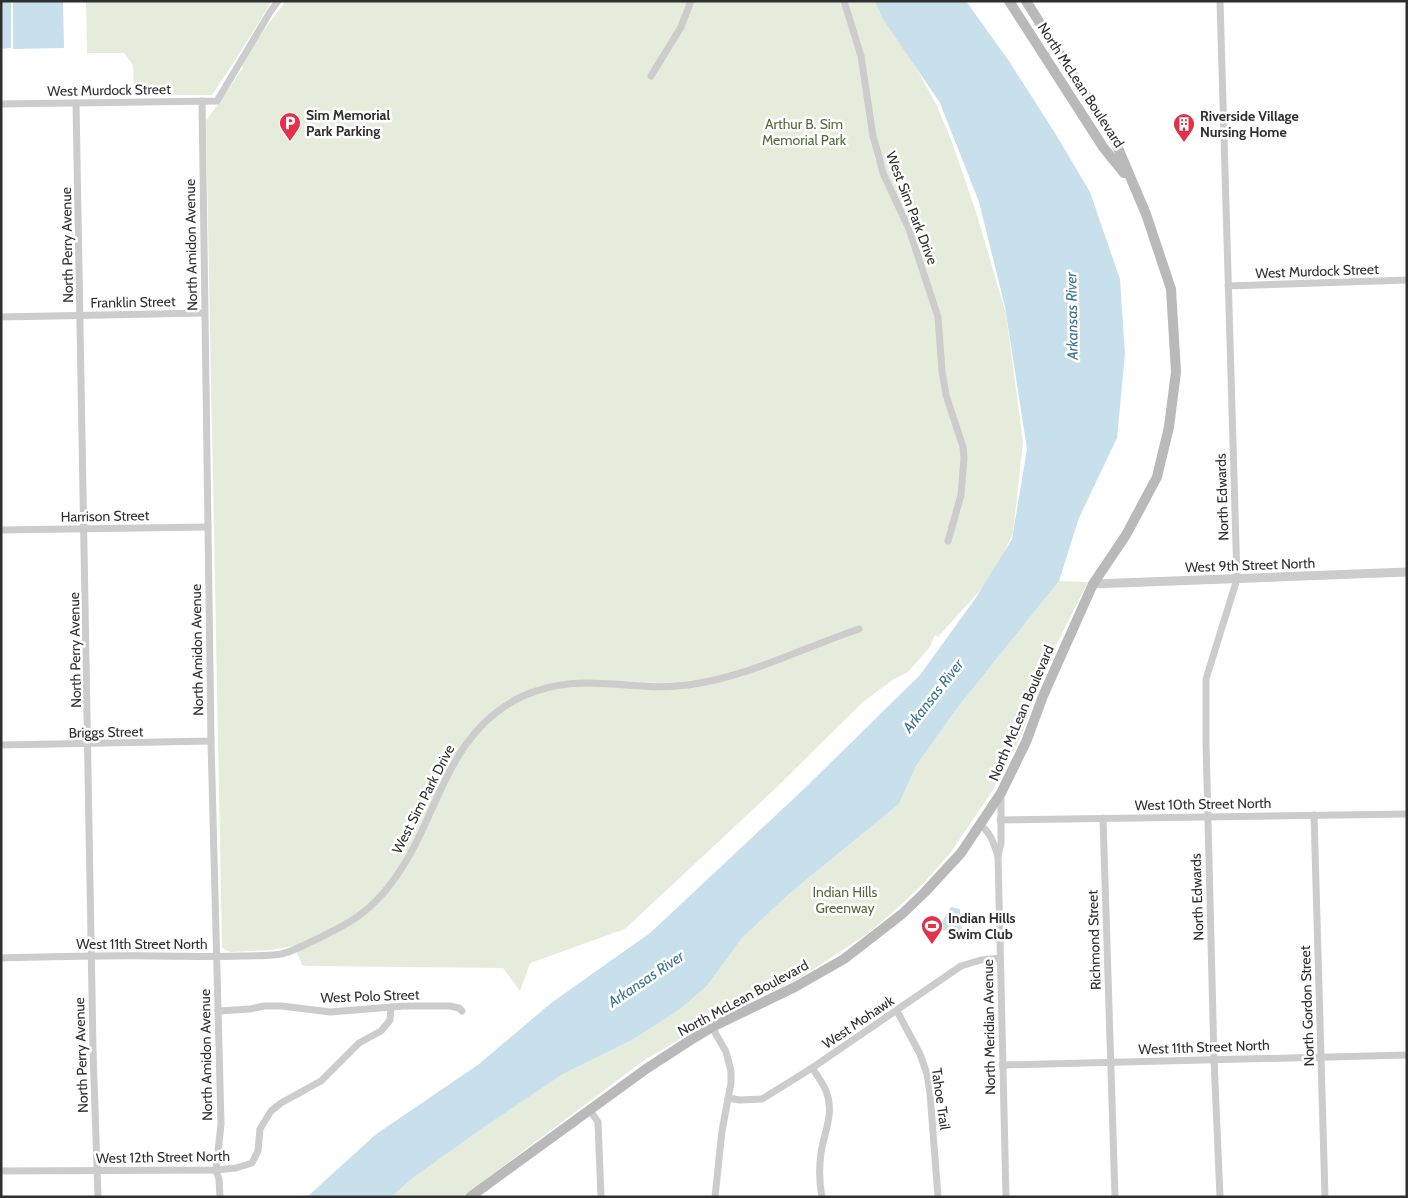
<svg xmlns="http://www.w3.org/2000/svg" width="1408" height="1198" viewBox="0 0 1408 1198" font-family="Cabin,sans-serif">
<rect width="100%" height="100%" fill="#fff"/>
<g fill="#e5ecdc">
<path d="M86 1H272L241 51 212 95H134L133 65 124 53H87Z"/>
<path d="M286 1H880L937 106 952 142 977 215 1006 314 1023 442 1013 533 992 577 938 637 935 635 930 647 908 672 894 679 863 702 777 787 625 929 530 963 520 991 503 968 309 966 302 965 294 946 270 950 231 952 225 950 222 947 206 121 243 68 240 61Z"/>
<path d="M1059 581 1088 582 1049 659 1021 736 991 793 951 852 921 886 893 912 867 934 800 978 722 1014 643 1061 462 1197H391L413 1178 480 1130 563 1074 632 1040 679 1010 707 986 742 938 789 894 899 804 916 766 958 707Z"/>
</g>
<g fill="#c8e0ec">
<path d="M1 1H11V48L1 49Z"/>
<path d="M13 1H63L64 48 13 49Z"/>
<path d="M875 1H966L1009 61 1055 133 1090 192 1120 279 1125 354 1117 438 1079 518 1059 581 958 707 916 766 899 804 789 894 742 938 707 986 679 1010 632 1040 563 1074 480 1130 413 1178 391 1197H307L375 1135 479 1064 551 1003 650 933 807 786 920 675 975 599 1012 539 1027 449 1005 307 979 202 940 103 883 19Z"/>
<path d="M951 907 960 909V925L962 927 958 934 938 929Z"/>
</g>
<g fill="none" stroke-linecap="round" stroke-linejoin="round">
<g stroke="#ccc" stroke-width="7">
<path d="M844 1 861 56 873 136 879 157 883 173 909 229 938 317 942 371 946 395 963 447 964 458 961 495 948 541"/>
<path d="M1220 1 1237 579 1206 679V742L1214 1059 1220 1197"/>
<path d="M651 76 681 27 691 1"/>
<path d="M202 101 211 741 221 1124 216 1170 219 1179 220 1197"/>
<path d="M76 103 93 1050 98 1197"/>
<path d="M1 104 217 101 270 12 278 1"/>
<path d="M1228 286 1407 280"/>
<path d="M1 317 204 313"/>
<path d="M1 530 208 527"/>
<path d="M1 745 211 741"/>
<path d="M1001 793V844L998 856 1006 1197"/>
<path d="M1314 815 1325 1197"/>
<path d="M1103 818 1115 1197"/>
<path d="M1000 820 1407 814"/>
<path d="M980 825C991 832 994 845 998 856"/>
<path d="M1 958C53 957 105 955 156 956 184 956 213 957 241 956 254 956 268 956 281 954 292 952 303 945 313 941 329 933 347 925 361 914 387 895 406 864 420 835 446 780 463 725 521 697 580 669 629 693 688 685 748 677 802 648 859 629"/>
<path d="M218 1011 250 1009 264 1006H282L330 1012 404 1006H450L459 1008 462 1011"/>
<path d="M897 1011 920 1054 927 1074 930 1093 938 1197"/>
<path d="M712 1027 726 1052 731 1071V1083L722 1131 715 1197"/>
<path d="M1002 1065 1407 1055"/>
<path d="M812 1068C817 1075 823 1083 826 1091 835 1113 824 1132 821 1153 819 1168 819 1182 822 1197"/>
<path d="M728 1098 740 1100 762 1099 812 1068 961 966 981 960 1000 958"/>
<path d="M589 1109 598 1122 601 1197"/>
<path d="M1 1171 216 1170 236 1168 252 1163 258 1151 260 1129 271 1111 281 1103 321 1081 359 1043 381 1031 390 1020 391 1007"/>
</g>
<path stroke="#ccc" stroke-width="9" d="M1093 584 1407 572"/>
<g stroke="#b9b9b9" stroke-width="10">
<path d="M1009 1 1103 147 1124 173"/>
<path d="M470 1197 646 1069 689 1041 712 1027 795 987 844 959 902 914 924 893 961 853 1001 793 1026 742 1043 696 1093 584 1126 535 1157 477 1169 427 1176 372 1171 289 1146 214 1115 141 1026 1"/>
</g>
</g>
<defs>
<g id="parking-pin" transform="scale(1.125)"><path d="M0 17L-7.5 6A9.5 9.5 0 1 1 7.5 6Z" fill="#e53147" stroke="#fff"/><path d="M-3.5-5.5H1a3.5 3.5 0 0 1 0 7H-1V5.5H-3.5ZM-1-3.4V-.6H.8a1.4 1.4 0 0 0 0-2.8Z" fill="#fff"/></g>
<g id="building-pin" transform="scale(1.125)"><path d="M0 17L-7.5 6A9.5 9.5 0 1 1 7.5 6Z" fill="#e53147" stroke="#fff"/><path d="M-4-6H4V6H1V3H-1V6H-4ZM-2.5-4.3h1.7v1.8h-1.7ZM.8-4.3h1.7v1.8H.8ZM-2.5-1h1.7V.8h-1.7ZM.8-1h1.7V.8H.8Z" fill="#fff"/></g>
<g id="stadium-pin" transform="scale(1.125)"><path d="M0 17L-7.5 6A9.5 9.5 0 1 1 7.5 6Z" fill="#e53147" stroke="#fff"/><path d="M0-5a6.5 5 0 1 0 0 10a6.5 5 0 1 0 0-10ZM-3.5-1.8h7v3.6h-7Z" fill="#fff"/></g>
</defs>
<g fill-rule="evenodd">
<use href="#parking-pin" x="290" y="123"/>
<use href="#building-pin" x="1184" y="124"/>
<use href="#stadium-pin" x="932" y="926"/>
</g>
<g text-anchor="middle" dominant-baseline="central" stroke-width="5" stroke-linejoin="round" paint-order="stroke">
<g font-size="14" fill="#2f2f2f" stroke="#fff">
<text transform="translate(1081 85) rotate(57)">North McLean Boulevard</text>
<text transform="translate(109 90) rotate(-1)">West Murdock Street</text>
<text transform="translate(912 208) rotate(69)">West Sim Park Drive</text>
<text transform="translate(67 245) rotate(-91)">North Perry Avenue</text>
<text transform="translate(191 245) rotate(-91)">North Amidon Avenue</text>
<text transform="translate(1317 271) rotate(-2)">West Murdock Street</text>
<text transform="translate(133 302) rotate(-1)">Franklin Street</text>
<text transform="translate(1222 497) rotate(-92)">North Edwards</text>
<text transform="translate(105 516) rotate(-1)">Harrison Street</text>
<text transform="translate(1250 565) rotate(-2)">West 9th Street North</text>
<text transform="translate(75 650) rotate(-91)">North Perry Avenue</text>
<text transform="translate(197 650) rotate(-91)">North Amidon Avenue</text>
<text transform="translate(1021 713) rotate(-67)">North McLean Boulevard</text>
<text transform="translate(106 732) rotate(-1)">Briggs Street</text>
<text transform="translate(423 799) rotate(-63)">West Sim Park Drive</text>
<text transform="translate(1203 804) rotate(-1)">West 10th Street North</text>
<text transform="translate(1197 897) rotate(-92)">North Edwards</text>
<text transform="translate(1094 940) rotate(-92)">Richmond Street</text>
<text x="142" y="944">West 11th Street North</text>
<text transform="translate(370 996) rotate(-2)">West Polo Street</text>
<text transform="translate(743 998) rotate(-28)">North McLean Boulevard</text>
<text transform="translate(1307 1006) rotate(-92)">North Gordon Street</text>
<text transform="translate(858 1022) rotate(-34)">West Mohawk</text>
<text transform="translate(989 1027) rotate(-91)">North Meridian Avenue</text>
<text transform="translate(1204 1047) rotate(-2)">West 11th Street North</text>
<text transform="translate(81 1055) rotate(-92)">North Perry Avenue</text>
<text transform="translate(206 1055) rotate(-91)">North Amidon Avenue</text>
<text transform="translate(941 1099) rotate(82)">Tahoe Trail</text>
<text transform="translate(163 1157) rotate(-1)">West 12th Street North</text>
</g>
<g font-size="14" font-weight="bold" fill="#2f2f2f" stroke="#fff" text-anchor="start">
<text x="306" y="115">Sim Memorial<tspan x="306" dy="16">Park Parking</tspan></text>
<text x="1200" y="116">Riverside Village<tspan x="1200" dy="16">Nursing Home</tspan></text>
<text x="948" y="918">Indian Hills<tspan x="948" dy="16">Swim Club</tspan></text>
</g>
<g font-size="14" fill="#546a3c" stroke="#fff">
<text x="804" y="124">Arthur B. Sim<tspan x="804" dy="16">Memorial Park</tspan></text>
<text x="845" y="892">Indian Hills<tspan x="845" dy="16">Greenway</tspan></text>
</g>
<g font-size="15" font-style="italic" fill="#3c7491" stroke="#fff">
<text transform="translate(1072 316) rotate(-91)">Arkansas River</text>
<text transform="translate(933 696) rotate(-52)">Arkansas River</text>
<text transform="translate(646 979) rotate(-34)">Arkansas River</text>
</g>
</g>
<rect width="1408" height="1198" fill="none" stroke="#2f2f2f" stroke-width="5"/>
</svg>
